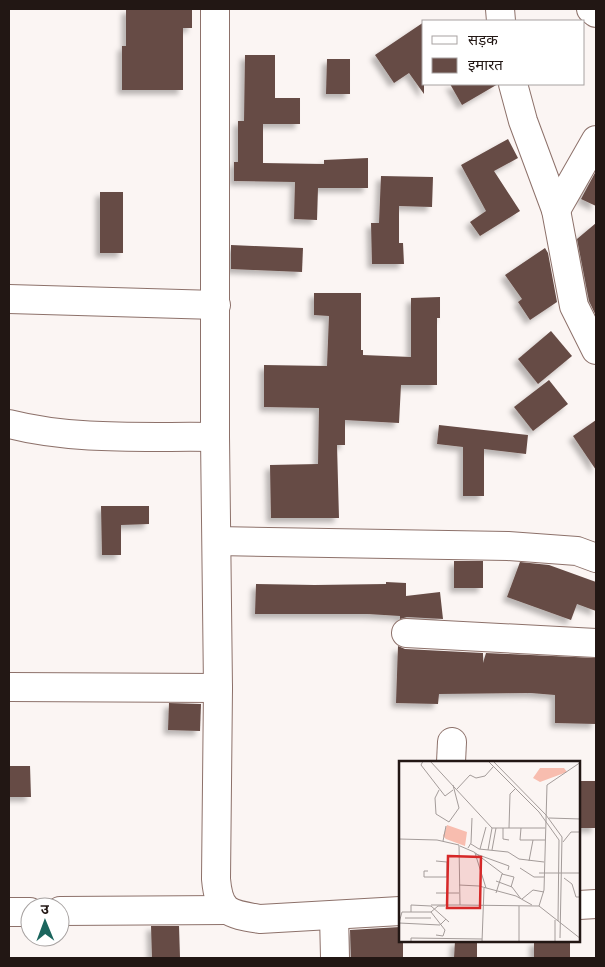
<svg xmlns="http://www.w3.org/2000/svg" width="605" height="967" viewBox="0 0 605 967" font-family="Spectral,'Noto Sans Devanagari',serif">
<defs>
<filter id="shadow"><feDropShadow dx="-4.5" dy="4.5" stdDeviation="2.5" flood-color="#0004"/></filter>
</defs>
<rect width="100%" height="100%" fill="#fbf5f3"/>
<g fill="#664b45" filter="url(#shadow)">
<path d="M126 9H192V28H183V90H122V46H126Z"/>
<path d="M424 22V94L409 73 394 83 375 55Z"/>
<path d="M245 55H275V98H300V124H263V163L324 164V160L368 158V188H318L317 220 294 219 295 182 234 181V162H238V121H244Z"/>
<path d="M327 59H350V94H326Z"/>
<path d="M450 84H498L462 105Z"/>
<path d="M508 139 518 158 494 171 520 211 480 236 470 222 486 211 461 165Z"/>
<path d="M596 171V206L581 199Z"/>
<path d="M381 176 433 177 432 207 399 206V243H403L404 264H372L371 223H379Z"/>
<rect x="100" y="192" width="23" height="61"/>
<path d="M596 223V316L589 301 577 239Z"/>
<path d="M231 245 303 248 302 272 231 269Z"/>
<path d="M545 248 548 253 557 302 530 320 518 302 522 299 505 275Z"/>
<path d="M314 293H361V350H363V355L411 357V298L440 297V318H437V385H401L399 423 345 420V445H337L339 518H271L270 465 318 464 319 408 264 407V365L327 366 329 316 314 315Z"/>
<path d="M551 331 572 356 538 384 518 359Z"/>
<path d="M549 380 568 404 533 431 514 407Z"/>
<path d="M596 420V470L573 436Z"/>
<path d="M439 425 528 435 526 454 484 449V496H463V447L437 444Z"/>
<path d="M101 506H149V524L121 525V555H102Z"/>
<rect x="454" y="561" width="29" height="27"/>
<path d="M520 562 549 565 596 582V611L577 604 571 620 507 597Z"/>
<path d="M386 582 406 583V596L440 592 443 619 407 617 400 619V616L368 614H255L256 584 315 585 386 584Z"/>
<path d="M398 646 405 649 483 653V663L486 653 596 658V724L555 723V695L531 693 439 694 438 704 396 703Z"/>
<path d="M169 703 201 704 200 731 168 730Z"/>
<path d="M9 766H30L31 797H9Z"/>
<rect x="579" y="781" width="17" height="47"/>
<path d="M151 926H179L180 958H152Z"/>
<path d="M400 927V941H403V958H351L350 930Z"/>
<path d="M455 941H477V958H454Z"/>
<rect x="534" y="941" width="36" height="17"/>
</g>
<g fill="none" stroke-linecap="round" stroke-linejoin="round">
<g stroke="#8d716a" stroke-width="30">
<g id="minor">
<path d="M215 9V437L218 688 216 879C219 913 229 914 260 919L400 911"/>
<path d="M500 9 501 21"/>
<path d="M591 9 596 13"/>
<path d="M513 84 523 121 556 210 574 306 596 350"/>
<path d="M556 210 596 140"/>
<path d="M9 299 216 305"/>
<path d="M9 424C76 441 146 436 215 437"/>
<path d="M217 541 508 546 577 551 596 558"/>
<path d="M406 633 596 643"/>
<path d="M9 687 218 688"/>
<path d="M451 762 452 742"/>
<path d="M579 905 596 904"/>
<path d="M60 911 226 910"/>
<path d="M9 912H30"/>
<path d="M334 915 335 958"/>
</g>
</g>
<use href="#minor" stroke="#fff" stroke-width="28"/>
</g>
<g transform="translate(399 761)">
<rect width="181" height="181" fill="#fbf5f3"/>
<path d="M141 7H165L168 11 141 21 134 17ZM48 64 68 71 66 85 47 78 44 75Z" fill="#f8bdaf"/>
<path fill="none" stroke="#a49c9a" stroke-width="1" d="M24 0 22 4 46 35 54 29M31 0 93 67H146M89 0 140 51 160 79 159 160M94 0 147 54 163 76 161 177M182 1 148 24 145 129 140 145 182 178M58 28 71 14 77 17 86 15 94 6M40 29 36 37 37 53 50 61 60 47 54 24M150 57 182 58M104 67V78L110 79M110 67 111 33 116 28M122 67 121 79H146M0 78 38 79 60 84 61 144 140 145M44 80 47 65M164 81 172 71H182M72 83 80 88 109 91 120 98 145 101M61 85 75 91 104 113M69 87 72 82 73 57M81 88 87 66M89 89 93 67M93 89 97 67M76 92 87 127M77 93 110 105 109 109M130 100 134 79M121 107 135 116H145M29 110H25V116H48V101L37 100M140 112H182M165 117 173 123 177 136H182M97 120 113 126 122 138M60 124 80 125 117 135 133 144M37 132H60M97 132 103 113 115 116 112 126M123 138 134 129 145 131M32 144H61M46 145H39L32 151H3L0 162 41 164 47 158M12 151V144L32 145 50 161M32 151 46 169 44 175 37 174M6 157H32M156 159V181M12 181V177L83 178M83 181 85 127M120 181V145"/>
<path fill="#d62828" fill-opacity="0.15" stroke="#d62828" stroke-width="2.5" d="M49 95 82 96 81 147H48Z"/>
<rect width="181" height="181" fill="none" stroke="#221714" stroke-width="2.5"/>
</g>
<rect width="605" height="967" fill="none" stroke="#221714" stroke-width="20"/>
<rect x="422" y="20" width="162" height="65" fill="#ffffff" stroke="#a7a2a1"/>
<rect x="432" y="36" width="25" height="8" fill="#ffffff" stroke="#a7a2a1"/>
<text x="468" y="45" font-size="15" fill="#221714">सड़क</text>
<rect x="432" y="58" width="25" height="15" fill="#664b45" stroke="#a7a2a1"/>
<text x="468" y="70" font-size="15" fill="#221714">इमारत</text>
<g transform="translate(45 922) rotate(359)"><circle r="24" fill="#ffffff" stroke="#a7a2a1"/>
<path d="M0-4L9 19L0 12L-9 19Z" fill="#1b655d"/>
<text y="-8" font-size="14" font-weight="bold" text-anchor="middle" fill="#221714">उ</text>
</g>
</svg>
